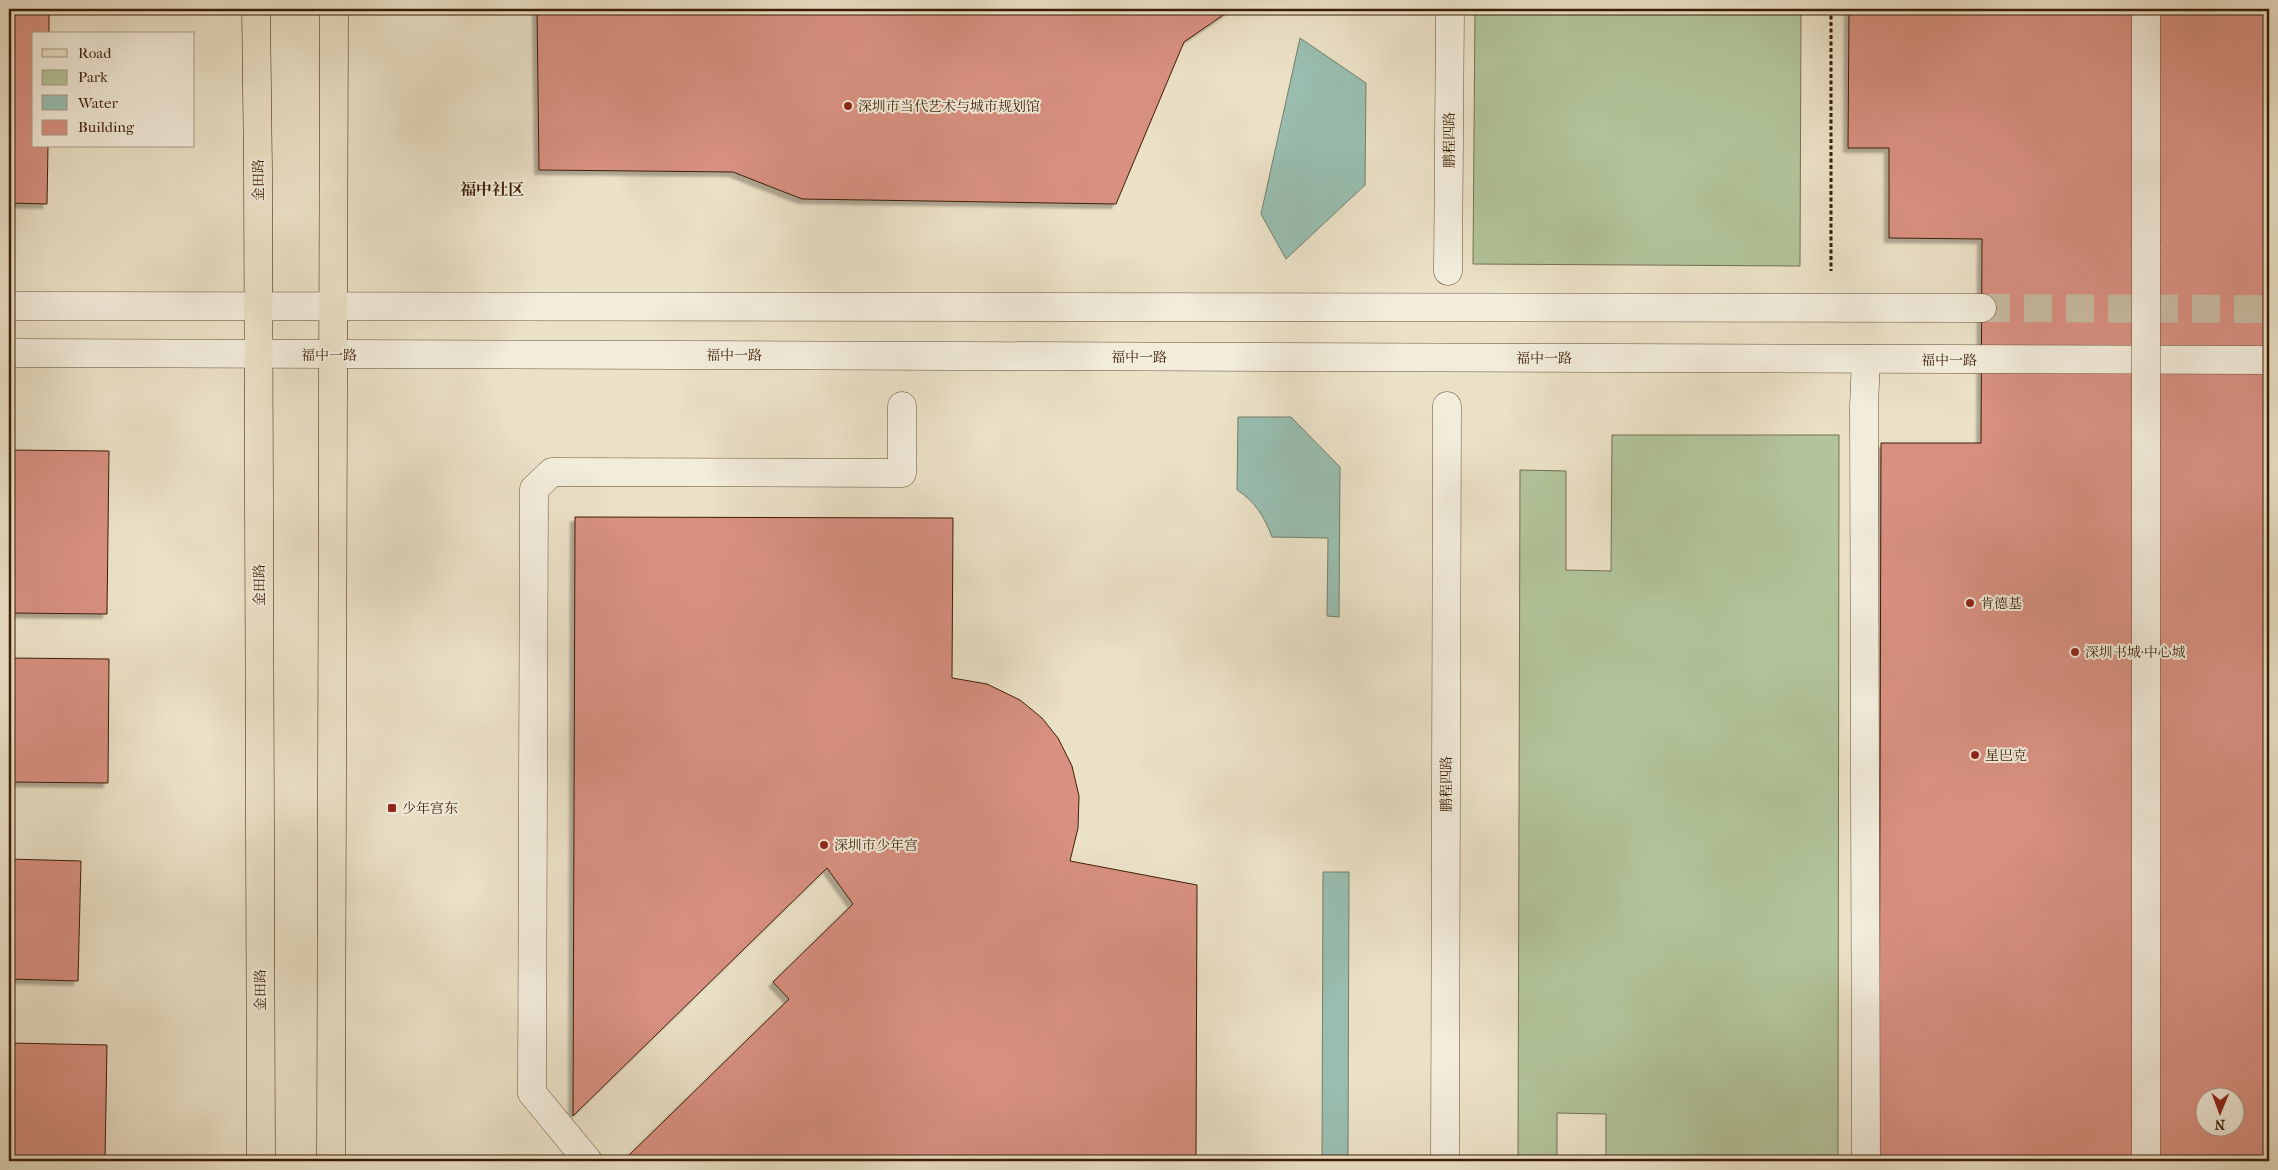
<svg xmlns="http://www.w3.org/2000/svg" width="2278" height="1170" viewBox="0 0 2278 1170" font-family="'IM FELL French Canon','Noto Serif SC',serif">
<defs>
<filter id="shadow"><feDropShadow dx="-4.5" dy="4.5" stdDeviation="1" flood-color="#0004"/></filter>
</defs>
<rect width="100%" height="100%" fill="#ebe1c7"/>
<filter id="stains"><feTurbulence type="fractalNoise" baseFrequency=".004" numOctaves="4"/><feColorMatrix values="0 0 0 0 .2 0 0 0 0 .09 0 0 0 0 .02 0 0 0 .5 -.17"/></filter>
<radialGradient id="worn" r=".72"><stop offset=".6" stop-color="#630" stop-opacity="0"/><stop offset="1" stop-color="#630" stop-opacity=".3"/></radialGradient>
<g fill="#b2c49a" stroke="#77714f">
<path d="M1475 9H1801L1800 266 1473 264Z"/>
<path d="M1612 435H1839L1838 1161H1606V1114L1557 1113V1161H1518L1520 470 1566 471V570L1611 571Z"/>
</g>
<g fill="#99beb0" stroke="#747e6b">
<path d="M1300 38 1366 83 1365 185 1286 259 1261 214Z"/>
<path d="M1238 417H1291L1340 467 1339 617 1327 616 1328 538 1272 537C1265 518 1255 501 1237 490Z"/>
<path d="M1323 872H1349L1348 1161H1322Z"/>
</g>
<g fill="#d89081" stroke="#3c1e04" fill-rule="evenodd" filter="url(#shadow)">
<path d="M9 9H49V34H34V146H48L47 204 9 203Z"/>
<path d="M537 9H1232L1184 42 1116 204 802 199 733 172 539 170Z"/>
<path d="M1849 9H2269V1161H1879L1881 443H1981L1982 239 1889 238V148H1848ZM2206 1098H2236V1128H2206Z"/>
<path d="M9 450 109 451 107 614 9 613Z"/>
<path d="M575 517 953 518 952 678 987 684 1020 700 1042 718 1058 738 1072 766 1079 796 1078 828 1070 861 1197 885 1196 1161H623L789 999 773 982 853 904 827 868 573 1116Z"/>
<path d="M9 658 109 659 108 783 9 782Z"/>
<path d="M9 859 81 861 78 981 9 979Z"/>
<path d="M9 1043 107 1045 105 1161H9Z"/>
</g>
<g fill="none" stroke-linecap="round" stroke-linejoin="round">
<path stroke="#c8baa0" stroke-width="28" stroke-dasharray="28 14" stroke-linecap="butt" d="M1982 308 2269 309"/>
<g stroke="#684f35" stroke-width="29">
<g id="minor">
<path d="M2146 240V9"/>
<path d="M1448 271 1450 9"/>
<path d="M9 306 1982 308"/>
<path d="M9 353 2269 360"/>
<path d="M1866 359 1864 406 1866 1161"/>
<path d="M588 1161 532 1093 534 489 552 472 902 473V406"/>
<path d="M1445 1161 1447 406"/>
<path d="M2146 1161V444"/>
</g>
</g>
<g stroke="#3c1e04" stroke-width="29">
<g id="major">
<path d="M256 9 258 169 261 1161"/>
<path d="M331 1161 334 9"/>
</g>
</g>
<path stroke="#3c1e04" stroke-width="3" stroke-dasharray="4 2.5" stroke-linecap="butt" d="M1831 9V271"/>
<use href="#minor" stroke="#f2ecdb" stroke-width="28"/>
<use href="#major" stroke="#ebe1c7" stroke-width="28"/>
<g stroke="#684f35" stroke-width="29" stroke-linecap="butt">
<path id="minor-bridge" d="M2146 444V240"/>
</g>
<use href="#minor-bridge" stroke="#f2ecdb" stroke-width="28"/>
</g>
<g fill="#8f2418" stroke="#f2ecdb" stroke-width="2">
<circle cx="848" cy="106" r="5"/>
<circle cx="1970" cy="603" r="5"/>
<circle cx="2075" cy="652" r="5"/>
<circle cx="1975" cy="755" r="5"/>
<rect x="387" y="803" width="10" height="10" rx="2.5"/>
<circle cx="824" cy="845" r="5"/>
</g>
<g text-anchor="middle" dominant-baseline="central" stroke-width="4" stroke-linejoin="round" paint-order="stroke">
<g font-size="14" fill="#3c1e04" stroke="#f2ecdb" text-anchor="start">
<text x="858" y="106">深圳市当代艺术与城市规划馆</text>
<text x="1980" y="603">肯德基</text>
<text x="2085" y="652">深圳书城·中心城</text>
<text x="1985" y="755">星巴克</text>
<text x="402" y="808">少年宫东</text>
<text x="834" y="845">深圳市少年宫</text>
</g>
<g font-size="14" fill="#3c1e04" stroke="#f2ecdb">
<text transform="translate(1449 140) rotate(-90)">鹏程四路</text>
<text transform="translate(258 180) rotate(-90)">金田路</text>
<text x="329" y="355">福中一路</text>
<text x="734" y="355">福中一路</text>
<text x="1139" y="357">福中一路</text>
<text x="1544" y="358">福中一路</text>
<text x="1949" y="360">福中一路</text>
<text transform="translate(259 585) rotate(-90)">金田路</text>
<text transform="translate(1446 784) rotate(-90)">鹏程四路</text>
<text transform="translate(260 990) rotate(-90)">金田路</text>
</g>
<g font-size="16" font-weight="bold" fill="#3c1e04" stroke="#f2ecdb">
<text x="492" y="189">福中社区</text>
</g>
</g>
<rect width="2278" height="1170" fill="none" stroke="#ebe1c7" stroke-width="30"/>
<rect x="10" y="10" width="2258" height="1150" fill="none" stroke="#3c1e04" stroke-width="2.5"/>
<rect x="15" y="15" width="2248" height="1140" fill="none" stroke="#3c1e04"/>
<rect x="32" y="32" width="162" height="115" fill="#f2ecdb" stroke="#a99a85"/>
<rect x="42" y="49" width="25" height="8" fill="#ebe1c7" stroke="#a99a85"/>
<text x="78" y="58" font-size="15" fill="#3c1e04">Road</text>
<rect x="42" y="70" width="25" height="15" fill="#b2c49a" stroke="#a99a85"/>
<text x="78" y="82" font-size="15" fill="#3c1e04">Park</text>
<rect x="42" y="95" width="25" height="15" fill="#99beb0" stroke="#a99a85"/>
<text x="78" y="108" font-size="15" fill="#3c1e04">Water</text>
<rect x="42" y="120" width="25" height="15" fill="#d89081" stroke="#a99a85"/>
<text x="78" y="132" font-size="15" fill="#3c1e04">Building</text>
<g transform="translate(2220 1112) rotate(181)"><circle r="24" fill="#f2ecdb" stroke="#a99a85"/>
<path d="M0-4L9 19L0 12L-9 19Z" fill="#8f2418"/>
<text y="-8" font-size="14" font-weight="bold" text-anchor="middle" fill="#3c1e04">N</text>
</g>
<rect width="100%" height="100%" filter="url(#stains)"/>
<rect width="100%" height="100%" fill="url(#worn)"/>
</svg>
